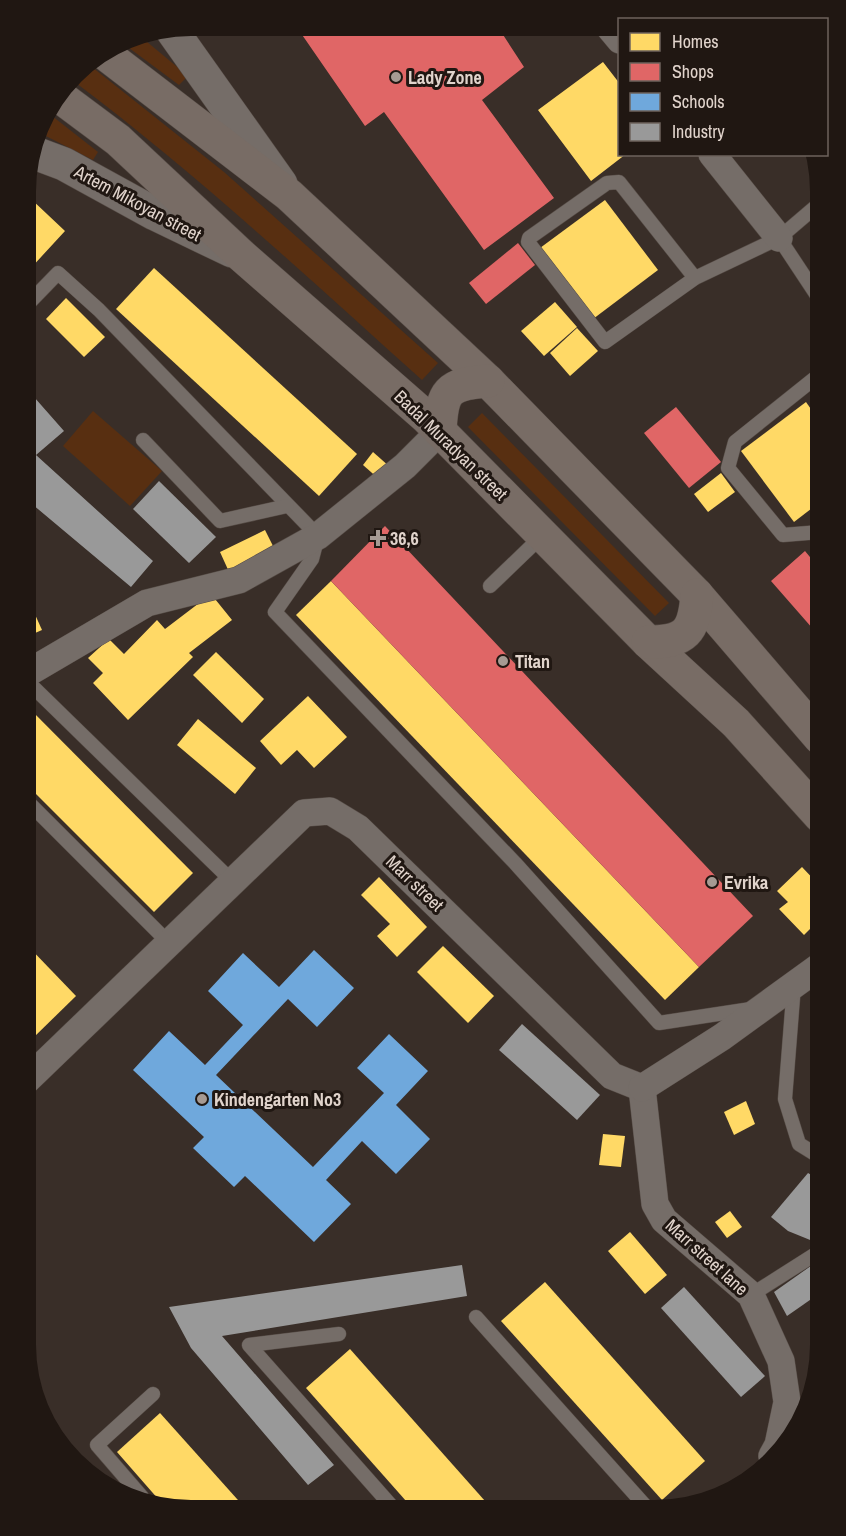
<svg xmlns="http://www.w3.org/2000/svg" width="846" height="1536" viewBox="0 0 846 1536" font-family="'Archivo Narrow',sans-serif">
<rect width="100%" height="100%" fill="#392e28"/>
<g fill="#582f11">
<path d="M140 36 188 76 179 85 121 42Z"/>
<path d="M87 63 224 172 438 363 422 380C307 277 195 172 72 80Z"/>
<path d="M47 112 98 152 93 160 38 132Z"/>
<path d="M93 411 162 471 130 506 63 446Z"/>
<path d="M482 413 669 603 655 616 468 427Z"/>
</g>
<g fill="#ffd966">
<path d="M603 62 620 84V154H626L591 181 538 110Z"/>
<path d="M30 198 65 231 30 269 36 275 27 285V201Z"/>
<path d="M605 200 658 270 593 319 540 248Z"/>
<path d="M154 268 357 454 319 496 116 309Z"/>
<path d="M66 298 105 337 84 357 46 319Z"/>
<path d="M555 302 577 327 544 356 521 331Z"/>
<path d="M577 328 598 351 570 376 550 353Z"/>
<path d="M806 402 820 422V502L794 522 741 451Z"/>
<path d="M373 452 390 467 380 480 363 465Z"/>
<path d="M721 473 735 492 708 512 694 494Z"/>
<path d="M265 530 276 552 230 574 220 552Z"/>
<path d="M331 581 699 967 665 1000 296 615Z"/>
<path d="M211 594 232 620 189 653 193 657 128 720 93 683 103 673 88 658 109 639 124 654 157 620 165 629Z"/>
<path d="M33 610 42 630 26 637V613Z"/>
<path d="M216 652 264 699 242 723 193 675Z"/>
<path d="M308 696 347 737 314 768 297 750 281 765 260 741Z"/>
<path d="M26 705 193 873 154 912 26 784Z"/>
<path d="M198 719 256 768 235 794 177 745Z"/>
<path d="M802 867 820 886V919L804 935 779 909 788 902 777 891Z"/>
<path d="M379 877 427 927 397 957 377 936 390 924 361 895Z"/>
<path d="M26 944 76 996 32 1039 26 1032Z"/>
<path d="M443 946 494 996 468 1023 417 972Z"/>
<path d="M820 1030V1117H814L810 1031Z"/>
<path d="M746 1101 755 1124 734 1135 724 1112Z"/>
<path d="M603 1134 625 1136 621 1167 599 1165Z"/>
<path d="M730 1211 742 1227 727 1238 715 1222Z"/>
<path d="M630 1232 667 1275 645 1294 608 1251Z"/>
<path d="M545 1282 705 1461 662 1500 501 1321Z"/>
<path d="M350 1349 493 1510H414L306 1388Z"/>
<path d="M160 1413 246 1509 166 1508 117 1452Z"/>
</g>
<g fill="#e06666">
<path d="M296 26 498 27 524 67 482 100 554 198 484 250 384 112 365 126Z"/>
<path d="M518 243 535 265 486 304 469 283Z"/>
<path d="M676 407 721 462 689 488 644 433Z"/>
<path d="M385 526 753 916 699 967 331 581Z"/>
<path d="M805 551 819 568 811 575 820 586V637L771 581Z"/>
</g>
<path fill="#6fa8dc" d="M314 950 354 988 317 1027 288 999 216 1075 313 1167 384 1093 357 1068 389 1034 428 1071 396 1105 430 1139 396 1174 362 1141 326 1180 351 1204 314 1242 245 1176 234 1187 193 1148 204 1137 133 1070 169 1031 205 1065 243 1025 208 991 243 953 279 987Z"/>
<g fill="#999">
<path d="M27 389 64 431 36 455 153 561 131 587 26 499Z"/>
<path d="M159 481 216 537 189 563 133 509Z"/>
<path d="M522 1024 600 1095 577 1120 499 1050Z"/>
<path d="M808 1173 820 1180V1244L788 1231 771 1217Z"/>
<path d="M815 1263 820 1270V1293L787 1316 774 1292Z"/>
<path d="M462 1265 467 1296 222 1336 334 1465 308 1485 191 1348 169 1307Z"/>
<path d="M684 1287 765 1376 741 1397 661 1308Z"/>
</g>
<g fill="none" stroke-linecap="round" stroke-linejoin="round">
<g stroke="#564c46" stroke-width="15">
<g id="lane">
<path d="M779 238 820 300"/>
<path d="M695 278 619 182 607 183 529 238 528 242 605 342 695 278 779 238 820 203"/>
<path d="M27 305 58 273 99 310 318 536 312 559 275 612 515 863 659 1023 751 1009"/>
<path d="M143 440 220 521 287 506"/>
<path d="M820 532 783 535 728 468 735 442 820 374"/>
<path d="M490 586 543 535"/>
<path d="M26 680 233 882"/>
<path d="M26 800 169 943"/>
<path d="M794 985 785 1099 799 1144 820 1157"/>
<path d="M751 1295 814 1255 820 1256"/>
<path d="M476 1317 649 1510"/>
<path d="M339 1334 249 1345 395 1510"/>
<path d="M142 1497 97 1445 153 1394"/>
</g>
</g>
<g stroke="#564c46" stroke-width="28">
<g id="street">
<path d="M610 28 620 40"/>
<path d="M712 154 779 238"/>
<path d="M26 674 147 603 239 580 318 536 405 466 440 431"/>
<path d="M26 1081 304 813 330 811 358 828 612 1076 642 1088"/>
<path d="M642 1088 655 1204 664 1220 751 1295 781 1361 787 1402 778 1445 772 1456"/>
<path d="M642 1088 722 1037 820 966"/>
</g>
</g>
<g stroke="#564c46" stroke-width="34">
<g id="secondary">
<path d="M171 29 281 184"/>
<path d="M32 152 64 164 155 214 232 251"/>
</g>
</g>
<g stroke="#564c46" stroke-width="34">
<g id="primary">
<path d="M104 53 289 195 488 381 697 595 820 738"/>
<path d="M59 96 118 140 242 256 426 417 648 642 736 723 820 816"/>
<path d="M440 431C442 391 447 384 488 381"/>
<path d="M648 642C686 642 694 632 697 595"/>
</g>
</g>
<use href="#lane" stroke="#756d68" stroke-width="14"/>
<use href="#street" stroke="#756d68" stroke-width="27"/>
<use href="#secondary" stroke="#756d68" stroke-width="33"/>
<use href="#primary" stroke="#786c65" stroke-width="33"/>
</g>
<g fill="#a69a93" stroke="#201712" stroke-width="2">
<circle cx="396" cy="77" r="6"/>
<path d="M375 529h6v6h6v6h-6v6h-6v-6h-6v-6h6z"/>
<circle cx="503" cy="661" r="6"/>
<circle cx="712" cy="882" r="6"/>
<circle cx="202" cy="1099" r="6"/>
</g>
<g text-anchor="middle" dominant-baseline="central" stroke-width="6" stroke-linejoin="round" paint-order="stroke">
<g font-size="18" font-weight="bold" fill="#e1d4cc" stroke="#201712" text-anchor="start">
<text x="408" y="77">Lady Zone</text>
<text x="390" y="538">36,6</text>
<text x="515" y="661">Titan</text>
<text x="724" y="882">Evrika</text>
<text x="214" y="1099">Kindengarten No3</text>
</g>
<g font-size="18" fill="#e1d4cc" stroke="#201712">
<text transform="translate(138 203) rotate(28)">Artem Mikoyan street</text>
<text transform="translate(451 445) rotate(44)">Badal Muradyan street</text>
<text transform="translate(415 883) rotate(44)">Marr street</text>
<text transform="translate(707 1257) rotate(42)">Marr street lane</text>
</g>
</g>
<path d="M0 0H846V1536H0ZM191 36H655A155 155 0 0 1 810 191V1345A155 155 0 0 1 655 1500H191A155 155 0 0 1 36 1345V191A155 155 0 0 1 191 36Z" fill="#201712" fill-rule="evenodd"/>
<rect x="618" y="18" width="210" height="138" fill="#201712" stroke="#6d635c" stroke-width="1.5"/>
<rect x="630" y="33" width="30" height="18" fill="#ffd966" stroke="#6d635c" stroke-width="1.5"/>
<text x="672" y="48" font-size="18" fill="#e1d4cc">Homes</text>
<rect x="630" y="63" width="30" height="18" fill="#e06666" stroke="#6d635c" stroke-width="1.5"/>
<text x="672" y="78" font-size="18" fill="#e1d4cc">Shops</text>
<rect x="630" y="93" width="30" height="18" fill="#6fa8dc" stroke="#6d635c" stroke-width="1.5"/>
<text x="672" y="108" font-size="18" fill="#e1d4cc">Schools</text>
<rect x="630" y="123" width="30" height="18" fill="#999999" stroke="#6d635c" stroke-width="1.5"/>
<text x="672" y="138" font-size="18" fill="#e1d4cc">Industry</text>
</svg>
